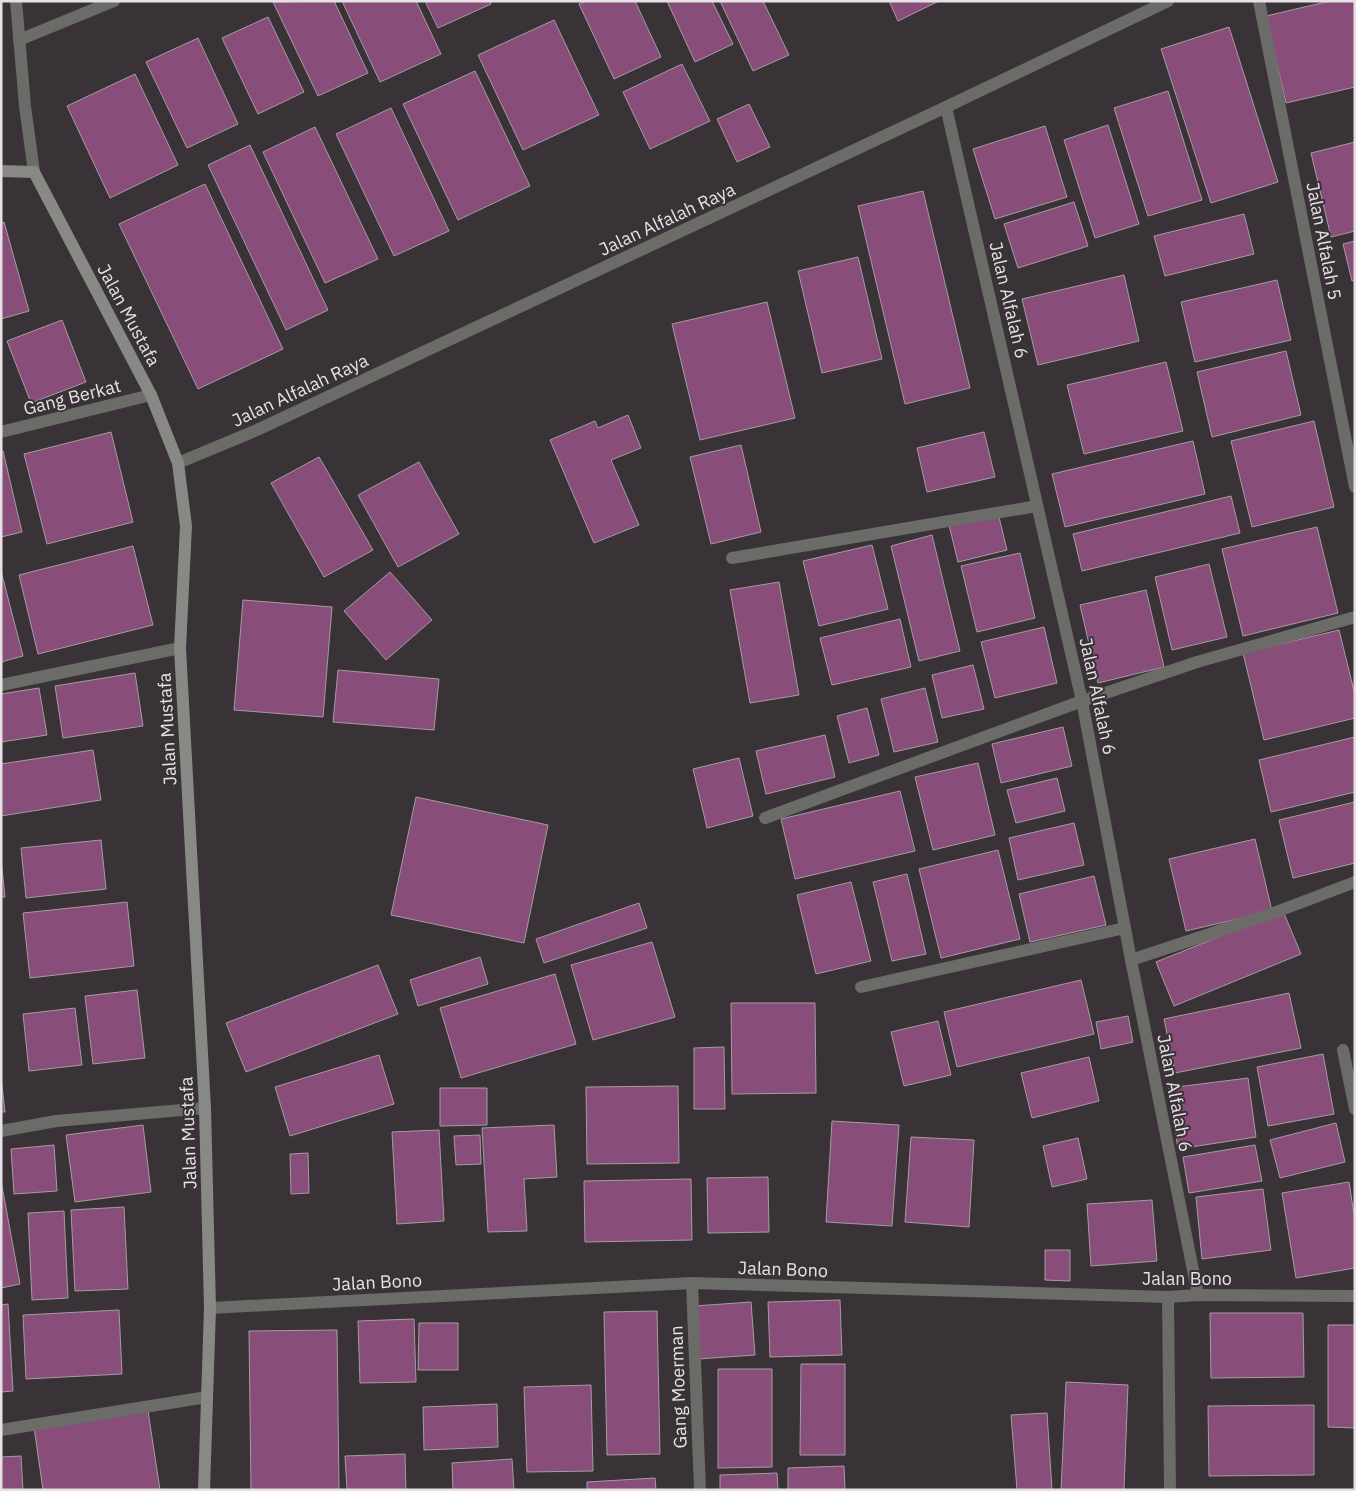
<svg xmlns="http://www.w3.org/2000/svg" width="1356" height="1491" viewBox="0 0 1356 1491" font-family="'IBM Plex Sans',sans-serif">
<rect width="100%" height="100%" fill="#393237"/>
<g fill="#884d78" stroke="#a59da2">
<path d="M334 1 368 73 318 96 273 2Z"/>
<path d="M342 1H416L441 54 380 82Z"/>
<path d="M425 1H490L491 4 438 28Z"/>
<path d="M585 1H635L661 57 614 79 579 4Z"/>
<path d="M667 1H712L733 44 695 62Z"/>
<path d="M720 1H763L789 55 753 71Z"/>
<path d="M889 1H939L898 21Z"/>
<path d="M1330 1H1355V87L1286 103 1266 16Z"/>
<path d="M268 17 304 92 258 114 222 38Z"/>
<path d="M554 20 599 115 523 150 478 55Z"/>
<path d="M1229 27 1278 182 1211 203 1161 49Z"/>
<path d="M198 38 238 124 187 148 146 62Z"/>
<path d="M682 64 710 121 650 149 623 92Z"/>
<path d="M475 71 530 186 458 220 403 104Z"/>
<path d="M135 74 178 165 110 198 67 106Z"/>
<path d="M1168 91 1202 200 1148 216 1114 108Z"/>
<path d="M749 104 770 147 737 162 717 119Z"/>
<path d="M391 108 449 231 394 256 336 134Z"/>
<path d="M1108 125 1139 224 1095 238 1064 140Z"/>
<path d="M1045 126 1067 197 995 219 973 149Z"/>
<path d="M315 127 378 259 325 283 263 152Z"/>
<path d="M1355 142V231L1331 237 1311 153Z"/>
<path d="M250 145 328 310 286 330 208 165Z"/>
<path d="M205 184 283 349 198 389 119 224Z"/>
<path d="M923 191 970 388 905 404 858 206Z"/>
<path d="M1074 202 1088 246 1018 268 1004 224Z"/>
<path d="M1244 214 1254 254 1165 276 1154 236Z"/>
<path d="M4 222 29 311 1 319V223Z"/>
<path d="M1355 241V280L1352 281 1343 244Z"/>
<path d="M858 257 882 359 822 373 798 271Z"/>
<path d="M1124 275 1139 341 1038 365 1022 299Z"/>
<path d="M1277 280 1291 340 1195 362 1181 302Z"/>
<path d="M767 302 795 418 700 440 672 324Z"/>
<path d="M62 320 86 382 31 403 7 341Z"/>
<path d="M1286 351 1301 415 1212 437 1197 372Z"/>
<path d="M1166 362 1183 431 1084 454 1067 385Z"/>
<path d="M628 415 641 448 611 460 639 525 594 543 550 440 595 421 598 428Z"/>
<path d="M1314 421 1334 507 1252 527 1231 441Z"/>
<path d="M111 432 133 522 47 544 24 454Z"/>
<path d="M984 432 995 477 927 492 917 448Z"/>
<path d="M1193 441 1205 494 1065 527 1052 474Z"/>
<path d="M741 445 761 532 711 544 690 457Z"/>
<path d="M3 451 22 532 1 537V452Z"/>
<path d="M319 457 373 550 324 577 271 483Z"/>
<path d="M419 462 459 534 398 567 358 495Z"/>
<path d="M1231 496 1240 533 1082 571 1073 534Z"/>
<path d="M998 513 1007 550 958 562 949 525Z"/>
<path d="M1317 527 1338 613 1243 636 1222 549Z"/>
<path d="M932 535 960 651 919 661 891 546Z"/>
<path d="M872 545 888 609 819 626 803 561Z"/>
<path d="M133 546 153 625 38 654 19 575Z"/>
<path d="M1020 553 1035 618 977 632 961 566Z"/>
<path d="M1209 564 1227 637 1172 650 1155 577Z"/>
<path d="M1 571 23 656 1 662Z"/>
<path d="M390 572 432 620 386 660 344 611Z"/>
<path d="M779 582 799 695 750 703 730 590Z"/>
<path d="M1146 590 1164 667 1098 683 1080 605Z"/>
<path d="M243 600 332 607 323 717 234 710Z"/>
<path d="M900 619 911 667 832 685 820 638Z"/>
<path d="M1044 627 1057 683 995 698 981 642Z"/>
<path d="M1339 630 1355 695V718L1264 740 1243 653Z"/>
<path d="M973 665 984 709 942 718 932 675Z"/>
<path d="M338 670 439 679 434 730 333 722Z"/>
<path d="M135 673 143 726 63 738 55 686Z"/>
<path d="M39 688 47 735 1 742V694Z"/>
<path d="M925 688 938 742 894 752 881 699Z"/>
<path d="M867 708 879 755 849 763 837 716Z"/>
<path d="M1063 727 1072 766 1001 783 992 744Z"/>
<path d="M825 735 835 777 766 794 756 751Z"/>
<path d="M1355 737V792L1271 812 1259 760Z"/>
<path d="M93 750 101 800 1 816V764Z"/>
<path d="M739 758 753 816 707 828 693 769Z"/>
<path d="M978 763 995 835 933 850 915 777Z"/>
<path d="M1057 778 1065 811 1016 823 1007 790Z"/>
<path d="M900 791 915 851 795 879 781 819Z"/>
<path d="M416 797 548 825 524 943 391 915Z"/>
<path d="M1355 802V863L1293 878 1279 820Z"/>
<path d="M1074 823 1084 865 1018 880 1009 838Z"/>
<path d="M1255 839 1272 911 1186 931 1169 859Z"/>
<path d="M101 840 106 889 26 898 21 848Z"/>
<path d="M998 850 1020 939 941 958 919 869Z"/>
<path d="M1 859 5 897H1Z"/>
<path d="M907 874 926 954 892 961 873 882Z"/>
<path d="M1094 876 1106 925 1030 942 1019 894Z"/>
<path d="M851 882 871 961 816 974 797 895Z"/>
<path d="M127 902 134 966 30 978 23 913Z"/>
<path d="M639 903 647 928 544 963 536 939Z"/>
<path d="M1283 911 1301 954 1174 1006 1156 962Z"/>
<path d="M652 942 675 1017 593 1040 571 965Z"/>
<path d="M480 957 488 984 418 1006 410 980Z"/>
<path d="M378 965 398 1014 246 1072 226 1023Z"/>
<path d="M555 974 576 1044 461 1078 440 1008Z"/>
<path d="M1081 980 1094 1034 957 1067 944 1012Z"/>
<path d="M137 990 145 1058 93 1064 85 996Z"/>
<path d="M1289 993 1301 1048 1175 1073 1164 1019Z"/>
<path d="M731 1003H815L816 1093 732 1094Z"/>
<path d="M75 1008 82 1065 29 1071 23 1014Z"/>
<path d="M1128 1016 1133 1042 1101 1049 1096 1022Z"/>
<path d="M938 1021 951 1075 904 1086 891 1032Z"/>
<path d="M724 1047 725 1109H694V1048Z"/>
<path d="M1323 1054 1334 1114 1268 1126 1257 1067Z"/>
<path d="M379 1055 394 1104 290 1136 275 1087Z"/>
<path d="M1089 1057 1099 1101 1032 1118 1021 1073Z"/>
<path d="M1 1077 5 1112H1Z"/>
<path d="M1248 1078 1256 1137 1178 1149 1169 1088Z"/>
<path d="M678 1086 679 1163 587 1164 586 1087Z"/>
<path d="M440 1088H487V1125L440 1126Z"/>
<path d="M832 1121 899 1125 892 1226 826 1222Z"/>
<path d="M1336 1123 1345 1162 1280 1178 1270 1140Z"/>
<path d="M143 1125 151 1192 75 1202 66 1135Z"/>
<path d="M554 1125 557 1177 524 1179 527 1231 488 1232 482 1128Z"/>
<path d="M439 1130 444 1221 397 1224 392 1132Z"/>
<path d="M480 1135 481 1164 456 1165 454 1136Z"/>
<path d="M911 1137 974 1140 969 1227 905 1222Z"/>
<path d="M1078 1138 1087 1179 1052 1187 1043 1146Z"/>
<path d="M54 1145 57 1191 14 1194 11 1149Z"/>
<path d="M1255 1145 1262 1181 1189 1193 1183 1157Z"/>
<path d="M308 1153 309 1193 291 1194 290 1154Z"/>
<path d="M768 1177 769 1232 708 1233 707 1178Z"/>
<path d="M691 1179 692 1240 585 1242 584 1181Z"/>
<path d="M1 1181 20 1284 1 1288Z"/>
<path d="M1349 1182 1355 1221V1268L1296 1278 1282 1193Z"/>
<path d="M1263 1189 1271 1250 1202 1259 1196 1197Z"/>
<path d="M1152 1200 1157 1261 1091 1266 1087 1204Z"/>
<path d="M124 1207 128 1289 75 1291 71 1210Z"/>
<path d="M64 1211 68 1298 32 1300 28 1213Z"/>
<path d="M1045 1250H1070V1281L1045 1280Z"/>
<path d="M840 1300 842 1355 770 1357 768 1302Z"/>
<path d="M751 1302 755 1355 698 1359 694 1306Z"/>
<path d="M8 1304 13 1391 1 1392V1305Z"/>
<path d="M119 1310 122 1374 26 1379 23 1315Z"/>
<path d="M657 1311 660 1454 607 1455 604 1312Z"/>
<path d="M1210 1313H1303L1304 1377 1211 1378Z"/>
<path d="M414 1319 416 1382 360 1383 358 1321Z"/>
<path d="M419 1323H458V1370H418Z"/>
<path d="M1328 1325H1355V1428L1328 1427Z"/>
<path d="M337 1330 339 1490H251L249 1331Z"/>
<path d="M801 1364H845V1455H800Z"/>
<path d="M718 1369H772V1467L718 1468Z"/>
<path d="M1066 1382 1128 1385 1124 1490H1061Z"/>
<path d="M591 1385 593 1471 527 1472 524 1387Z"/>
<path d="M497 1404 498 1447 424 1450 423 1407Z"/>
<path d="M1314 1405V1475L1209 1476 1208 1406Z"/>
<path d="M148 1411 160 1490H43L34 1427Z"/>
<path d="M1047 1413 1052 1490H1017L1011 1415Z"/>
<path d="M405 1454 406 1490H347L345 1456Z"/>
<path d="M21 1456 23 1490H1V1457Z"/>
<path d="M512 1459 514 1490H453L452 1463Z"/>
<path d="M844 1466 845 1490H788V1468Z"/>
<path d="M777 1473 778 1490H720V1475Z"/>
<path d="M655 1478 656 1490H587V1482Z"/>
</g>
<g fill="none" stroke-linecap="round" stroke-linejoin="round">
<g stroke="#6b6b68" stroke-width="12">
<path d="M16 1 25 106 34 172"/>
<path d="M1259 1 1355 487"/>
<path d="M19 40 114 1"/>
<path d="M946 107 1082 701 1131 960 1198 1295"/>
<path d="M1 432 151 395"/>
<path d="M178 463 257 430 946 107 1168 1"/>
<path d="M732 558 1037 506"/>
<path d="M1 685 180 648"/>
<path d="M765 818 1082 701 1197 662 1355 617"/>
<path d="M1131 960 1276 912 1355 882"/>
<path d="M861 987 1125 928"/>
<path d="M1343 1050 1355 1109"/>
<path d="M1 1131 56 1121 205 1108"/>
<path d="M692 1283 700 1490"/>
<path d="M1168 1297 1170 1490"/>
<path d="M210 1308 692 1283 1168 1297 1198 1295 1355 1296"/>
<path d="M1 1430 207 1397"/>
</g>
<path stroke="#888984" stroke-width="12" d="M1 171 34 172 151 395 178 463 186 526 180 648 205 1108 210 1308 204 1490"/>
</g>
<g text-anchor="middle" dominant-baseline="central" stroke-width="4" stroke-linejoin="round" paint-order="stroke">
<g font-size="18" fill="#e6e1e4" stroke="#393237">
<text transform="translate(667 219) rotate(-25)">Jalan Alfalah Raya</text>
<text transform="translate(1324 241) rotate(79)">Jalan Alfalah 5</text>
<text transform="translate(1009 300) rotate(77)">Jalan Alfalah 6</text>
<text transform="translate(129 315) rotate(62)">Jalan Mustafa</text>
<text transform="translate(300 390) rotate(-25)">Jalan Alfalah Raya</text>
<text transform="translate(72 397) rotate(-14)">Gang Berkat</text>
<text transform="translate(1098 696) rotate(78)">Jalan Alfalah 6</text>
<text transform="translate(167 729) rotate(-93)">Jalan Mustafa</text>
<text transform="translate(1175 1093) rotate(79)">Jalan Alfalah 6</text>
<text transform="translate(188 1133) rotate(-92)">Jalan Mustafa</text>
<text transform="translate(783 1269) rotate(2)">Jalan Bono</text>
<text x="1187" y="1278">Jalan Bono</text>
<text transform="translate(377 1282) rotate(-3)">Jalan Bono</text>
<text transform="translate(678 1387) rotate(-92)">Gang Moerman</text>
</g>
</g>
<rect width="1356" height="1491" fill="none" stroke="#e6e1e4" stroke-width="5"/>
</svg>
